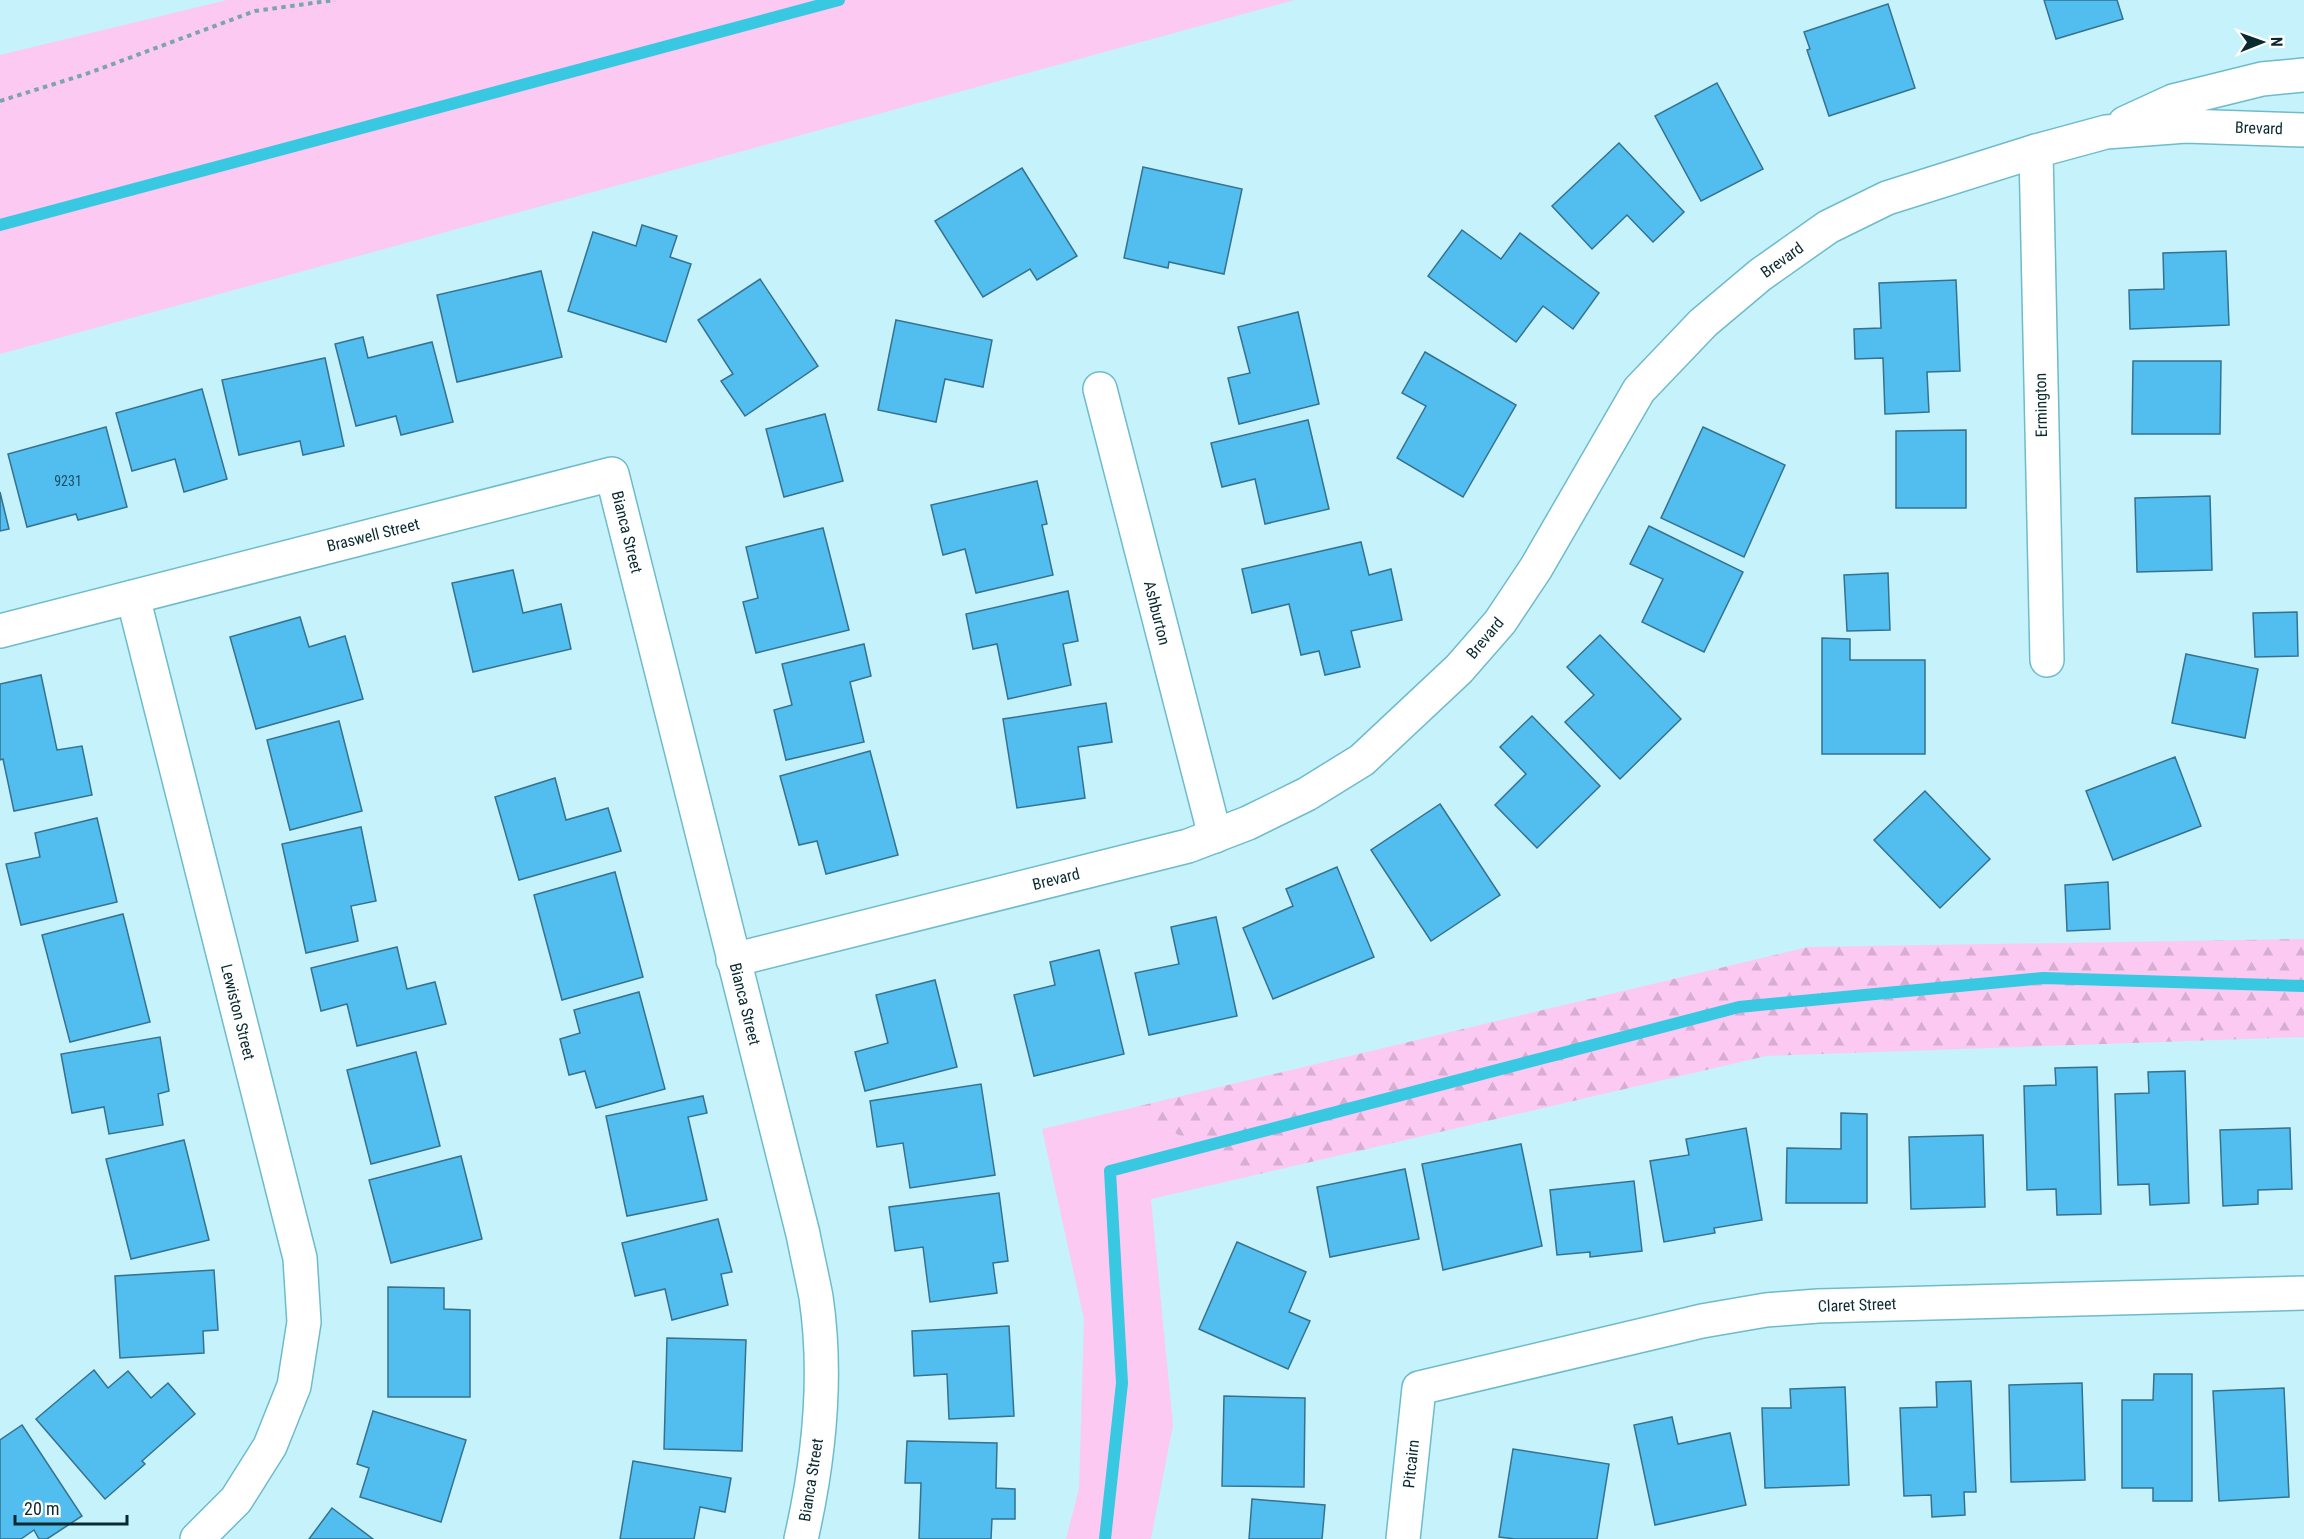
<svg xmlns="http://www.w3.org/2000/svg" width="2304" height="1539" viewBox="0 0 2304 1539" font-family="'Roboto Condensed',sans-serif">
<defs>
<pattern id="forest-firs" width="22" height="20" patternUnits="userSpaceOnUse" patternTransform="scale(1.5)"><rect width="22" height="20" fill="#fcc9f3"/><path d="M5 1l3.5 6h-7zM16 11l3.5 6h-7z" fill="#d7add1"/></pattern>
</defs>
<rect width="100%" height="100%" fill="#c6f2fb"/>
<g fill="#fcc9f3">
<path d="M227 0H1295L0 354V55Z"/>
<path d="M1131 1108 1251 1176 1151 1199 1173 1425 1151 1539H1066L1079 1489 1084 1319 1042 1129Z"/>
</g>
<path fill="url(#forest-firs)" d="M2304 939V1037L1766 1056 1251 1176 1131 1108 1808 947Z"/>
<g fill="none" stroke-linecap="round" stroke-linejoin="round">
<g stroke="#39c8e1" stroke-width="12">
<path d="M0 225 839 0"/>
<path d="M1105 1539 1122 1383 1110 1171 1739 1007 2043 978 2304 986"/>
</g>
</g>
<g fill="#52bdef" stroke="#357290" stroke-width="1.5">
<path d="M2044 0H2117L2123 19 2056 39Z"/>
<path d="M1888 4 1915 88 1829 116 1807 50 1810 49 1804 32Z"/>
<path d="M1717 83 1763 169 1701 201 1655 116Z"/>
<path d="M1619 143 1684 212 1653 242 1627 215 1592 249 1552 206Z"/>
<path d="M1143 167 1242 189 1224 274 1169 262 1168 268 1124 258Z"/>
<path d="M1022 168 1077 256 1037 280 1030 269 983 297 935 221Z"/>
<path d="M642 225 677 236 670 257 691 264 666 342 568 311 593 232 636 246Z"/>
<path d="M1462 230 1501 259 1520 233 1599 293 1573 329 1543 306 1516 342 1428 276Z"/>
<path d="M2226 251 2229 325 2130 329 2129 290 2164 289 2163 253Z"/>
<path d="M541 271 562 357 457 382 437 295Z"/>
<path d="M760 279 818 366 745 416 721 381 733 374 698 320Z"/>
<path d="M1956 280 1960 371 1927 372 1929 412 1885 414 1883 358 1855 359 1854 329 1881 328 1879 283Z"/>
<path d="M1298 312 1319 404 1239 424 1228 378 1250 373 1238 327Z"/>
<path d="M896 320 992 340 983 387 945 379 936 422 878 410Z"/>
<path d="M363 337 368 358 432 342 453 422 401 435 396 416 356 426 335 344Z"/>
<path d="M1425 352 1516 405 1463 497 1397 458 1426 406 1402 393Z"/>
<path d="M325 358 344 446 303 455 300 441 239 455 222 380Z"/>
<path d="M2133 361H2221L2220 434H2132Z"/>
<path d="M202 389 227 479 184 492 175 459 132 471 116 413Z"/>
<path d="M825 414 843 481 784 497 766 429Z"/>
<path d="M1308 420 1329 509 1265 524 1255 479 1222 487 1211 443Z"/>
<path d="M106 427 127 507 78 520 76 514 27 527 8 454Z"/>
<path d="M1703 427 1785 465 1744 557 1661 518Z"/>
<path d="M1966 430V508H1896V431Z"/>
<path d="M1037 481 1047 524 1042 525 1053 575 976 593 965 549 943 555 931 505Z"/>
<path d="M0 492 9 529 0 531Z"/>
<path d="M2210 496 2212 570 2137 572 2135 498Z"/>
<path d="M1649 526 1743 572 1704 652 1642 622 1663 579 1630 564Z"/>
<path d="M823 528 849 630 756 653 743 602 758 598 746 547Z"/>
<path d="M1361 542 1369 575 1391 569 1402 620 1351 631 1360 667 1325 675 1319 651 1301 655 1289 604 1252 613 1242 569Z"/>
<path d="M513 570 523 613 561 604 571 649 473 672 452 583Z"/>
<path d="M1888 573 1890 630 1847 631 1844 575Z"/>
<path d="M1068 591 1078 641 1063 644 1071 685 1008 699 997 644 973 649 966 614Z"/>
<path d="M2297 612 2298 656 2255 657 2253 613Z"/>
<path d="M300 617 309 647 345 636 363 699 256 729 230 637Z"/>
<path d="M1600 635 1681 719 1620 779 1565 722 1594 695 1567 667Z"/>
<path d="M1822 638 1850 639V660H1925V754H1822Z"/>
<path d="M864 644 871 676 850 682 864 742 786 760 774 710 792 705 782 664Z"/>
<path d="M2186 654 2258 669 2245 738 2172 723Z"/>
<path d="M41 675 57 750 82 746 92 795 14 811 3 759 0 760V684Z"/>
<path d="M1106 703 1112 742 1078 747 1085 798 1017 808 1003 719Z"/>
<path d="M1532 716 1600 786 1537 848 1495 805 1526 774 1500 747Z"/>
<path d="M339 721 362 811 290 830 267 740Z"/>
<path d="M870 751 898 855 826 874 817 841 799 845 780 776Z"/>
<path d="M2175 757 2201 826 2113 860 2086 791Z"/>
<path d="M555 778 566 820 608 808 621 851 519 880 495 797Z"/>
<path d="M1925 791 1990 859 1940 908 1874 840Z"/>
<path d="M1440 804 1500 895 1431 941 1371 850Z"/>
<path d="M97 818 117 902 21 925 6 864 40 857 35 833Z"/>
<path d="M361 827 376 901 351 906 358 941 306 953 282 844Z"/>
<path d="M1337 867 1374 957 1273 999 1243 928 1293 906 1286 889Z"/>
<path d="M615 872 643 977 562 1000 534 895Z"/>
<path d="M2108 882 2110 929 2067 931 2065 885Z"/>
<path d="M123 914 150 1022 70 1042 42 935Z"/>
<path d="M1216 917 1237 1016 1149 1035 1135 973 1179 964 1171 927Z"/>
<path d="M397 947 407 989 435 982 446 1024 357 1046 347 1004 321 1011 311 968Z"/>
<path d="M1099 950 1124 1054 1034 1076 1014 995 1055 985 1050 962Z"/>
<path d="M935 980 957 1067 865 1091 855 1052 888 1043 876 995Z"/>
<path d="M639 992 665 1089 596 1108 585 1071 569 1075 560 1039 580 1033 574 1010Z"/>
<path d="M160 1037 169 1091 158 1094 163 1125 109 1134 104 1107 72 1113 61 1054Z"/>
<path d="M416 1052 440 1146 371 1164 347 1070Z"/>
<path d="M2097 1067 2101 1214 2057 1215 2056 1189 2027 1190 2024 1086 2056 1085 2055 1068Z"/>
<path d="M2185 1071 2189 1203 2150 1205 2149 1184 2118 1185 2115 1094 2149 1093 2148 1072Z"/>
<path d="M981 1084 995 1175 910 1188 903 1143 877 1147 870 1101Z"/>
<path d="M703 1096 707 1113 688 1117 707 1200 627 1216 606 1116Z"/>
<path d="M1841 1113 1867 1114V1203H1786L1787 1148 1841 1149Z"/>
<path d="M1746 1128 1762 1220 1714 1228 1715 1233 1664 1242 1650 1161 1689 1155 1686 1139Z"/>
<path d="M2290 1128 2292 1189 2258 1190V1204L2223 1206 2220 1130Z"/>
<path d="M1983 1135 1985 1207 1911 1209 1909 1137Z"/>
<path d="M184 1140 209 1240 131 1259 106 1159Z"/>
<path d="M1521 1144 1542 1246 1443 1270 1422 1164Z"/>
<path d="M461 1156 482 1239 391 1263 369 1180Z"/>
<path d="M1405 1169 1419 1239 1330 1257 1317 1187Z"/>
<path d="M1634 1181 1642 1251 1590 1257V1252L1557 1255 1550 1190Z"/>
<path d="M999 1193 1008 1261 993 1263 997 1293 930 1302 923 1247 895 1251 889 1207Z"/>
<path d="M718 1219 732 1272 721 1274 728 1305 672 1320 665 1289 635 1296 622 1243Z"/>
<path d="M1237 1242 1306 1272 1289 1312 1310 1321 1288 1369 1199 1329Z"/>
<path d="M214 1270 218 1330 203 1331 204 1353 120 1358 115 1276Z"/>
<path d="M388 1287 444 1288V1309L470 1310V1397H388Z"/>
<path d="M1009 1326 1014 1416 949 1419 947 1374 914 1376 912 1331Z"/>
<path d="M667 1338 746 1340 742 1451 664 1449Z"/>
<path d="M94 1370 108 1388 128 1371 151 1398 168 1383 195 1414 142 1461 145 1464 105 1499 36 1419Z"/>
<path d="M2154 1374H2192V1501H2153V1488H2122V1400H2153Z"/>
<path d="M1971 1381 1976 1492H1964L1965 1515 1932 1517 1931 1495 1904 1496 1900 1408 1937 1407 1936 1382Z"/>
<path d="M2082 1383 2085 1480 2011 1482 2009 1385Z"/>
<path d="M1845 1387 1849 1485 1765 1488 1762 1408H1791L1790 1389Z"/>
<path d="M2284 1388 2289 1497 2219 1501 2213 1391Z"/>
<path d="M1224 1396 1305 1398 1304 1487 1222 1486Z"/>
<path d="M373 1411 466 1440 441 1522 360 1497 369 1468 357 1464Z"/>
<path d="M1672 1417 1678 1444 1730 1433 1746 1505 1655 1525 1634 1425Z"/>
<path d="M22 1425 82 1516 47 1539H39L34 1530 21 1539H0V1440Z"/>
<path d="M907 1441 997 1443 996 1488 1015 1489V1519H992L991 1539H919L921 1483H905Z"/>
<path d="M1513 1449 1609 1464 1597 1539H1515L1499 1537Z"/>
<path d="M633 1461 731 1478 725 1512 700 1507 694 1539H620Z"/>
<path d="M1252 1499 1325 1505 1322 1539H1249Z"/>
<path d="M332 1508 373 1539H309Z"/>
</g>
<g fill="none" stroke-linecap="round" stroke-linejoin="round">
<g stroke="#6fbbcb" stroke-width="36">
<g id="minor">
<path d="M2125 123 2173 101 2262 79 2304 75"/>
<path d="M2036 151 2047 660"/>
<path d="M1100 389 1215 836"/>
<path d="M133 597 300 1258 304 1322 294 1386 270 1446 236 1500 197 1539"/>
<path d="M0 631 612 474 803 1234C807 1255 812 1276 816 1297 828 1378 819 1460 801 1539"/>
<path d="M733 960 1188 846 1248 823 1307 794 1362 760 1459 669 1500 622 1536 568 1639 390 1703 323 1760 275 1828 227 1887 198 2036 151 2106 132 2186 126 2304 130"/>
<path d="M1403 1539 1419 1388 1702 1321 1766 1310 1818 1306 2304 1293"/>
</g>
</g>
<path stroke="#7ca4ac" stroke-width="4" stroke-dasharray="4.5 4.5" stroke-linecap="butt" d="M0 101 86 74 255 11 335 0"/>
<use href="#minor" stroke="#fff" stroke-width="33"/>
</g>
<g text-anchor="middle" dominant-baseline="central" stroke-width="6" stroke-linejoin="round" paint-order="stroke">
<g font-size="14" fill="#1b4f60">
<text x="68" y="481">9231</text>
</g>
<g font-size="16" fill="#092a30" stroke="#fff">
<text transform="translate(2259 128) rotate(2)">Brevard</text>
<text transform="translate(1782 260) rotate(-36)">Brevard</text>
<text transform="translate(2041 405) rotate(-91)">Ermington</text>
<text transform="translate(627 532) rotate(76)">Bianca Street</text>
<text transform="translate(373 535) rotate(-14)">Braswell Street</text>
<text transform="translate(1157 613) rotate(76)">Ashburton</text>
<text transform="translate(1485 638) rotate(-50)">Brevard</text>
<text transform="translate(1056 879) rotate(-14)">Brevard</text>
<text transform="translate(745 1004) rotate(76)">Bianca Street</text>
<text transform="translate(238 1012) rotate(76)">Lewiston Street</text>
<text transform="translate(1857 1305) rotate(-2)">Claret Street</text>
<text transform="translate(1411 1464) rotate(-84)">Pitcairn</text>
<text transform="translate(811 1480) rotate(-81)">Bianca Street</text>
</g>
</g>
<g transform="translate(2262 42) rotate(89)" stroke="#ffffff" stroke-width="4.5" paint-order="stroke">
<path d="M0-4.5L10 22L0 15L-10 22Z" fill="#092a30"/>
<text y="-9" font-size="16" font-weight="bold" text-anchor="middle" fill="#092a30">N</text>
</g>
<path d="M15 1515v9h112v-9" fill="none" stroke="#092a30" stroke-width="3"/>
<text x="24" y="1515" font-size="18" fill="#092a30" stroke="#ffffff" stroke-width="4.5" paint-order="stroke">20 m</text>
</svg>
